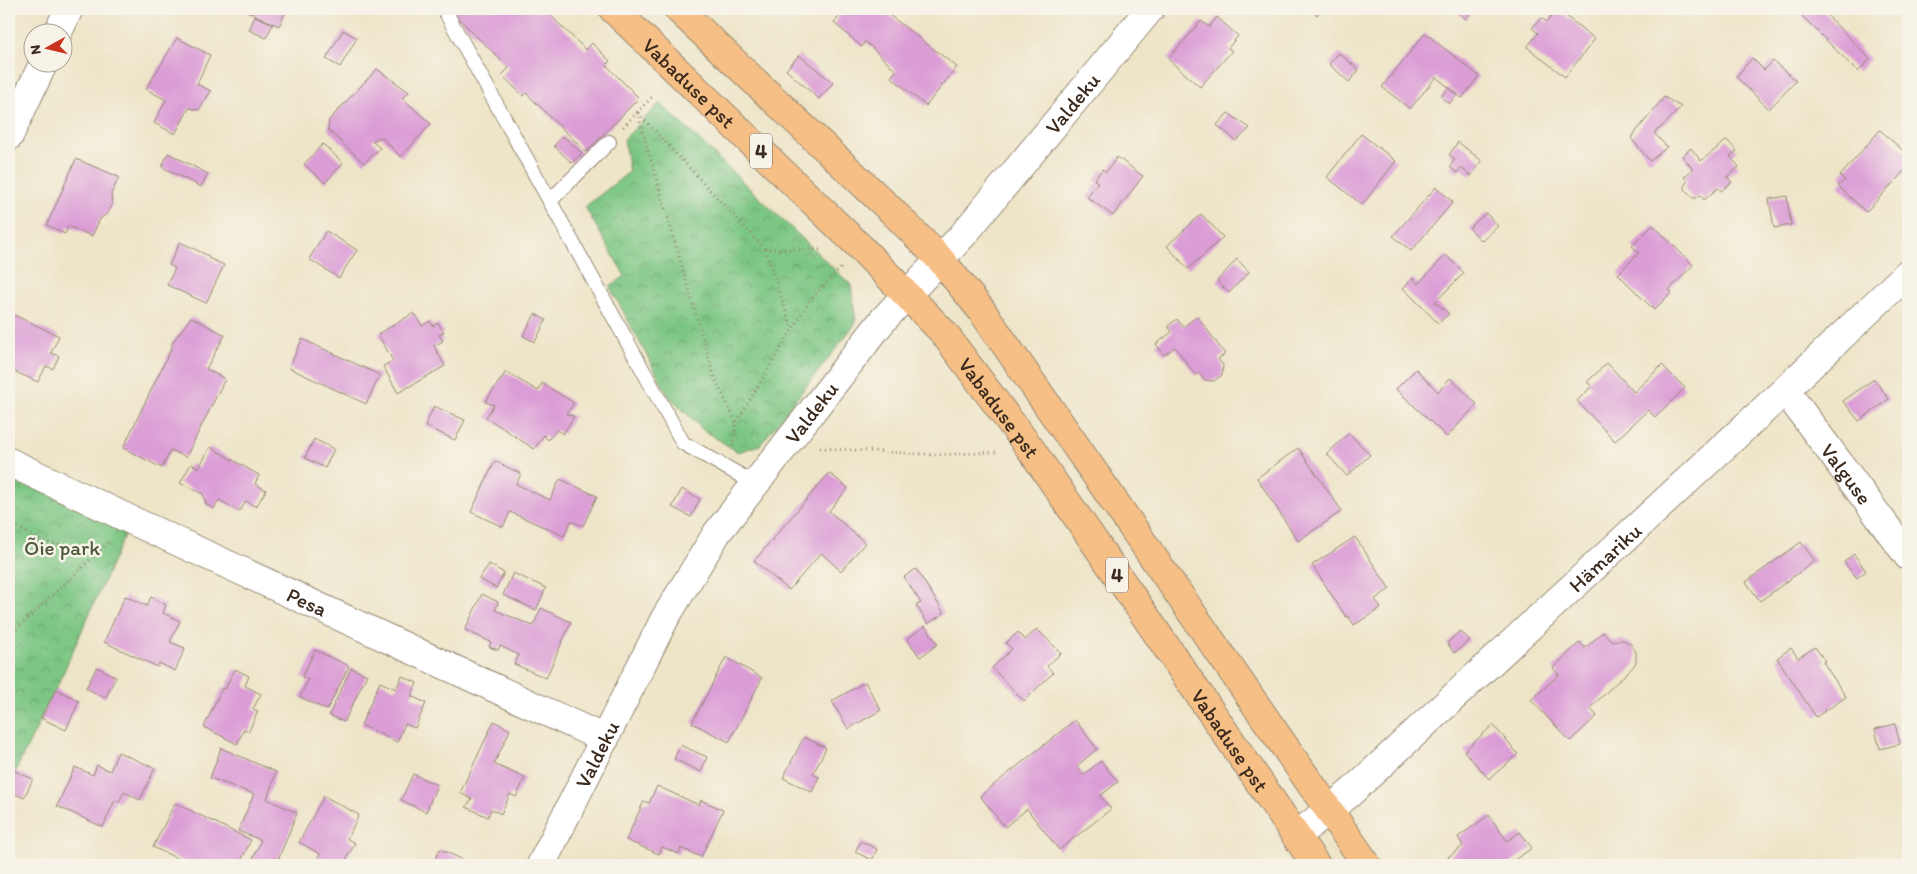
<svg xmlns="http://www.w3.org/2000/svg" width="1917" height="874" viewBox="0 0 1917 874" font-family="Itim,sans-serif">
<defs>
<pattern id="park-crowns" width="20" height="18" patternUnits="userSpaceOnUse" patternTransform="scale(1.25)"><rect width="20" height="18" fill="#7cc683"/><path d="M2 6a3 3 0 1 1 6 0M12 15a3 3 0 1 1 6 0" fill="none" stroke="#67a16b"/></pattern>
</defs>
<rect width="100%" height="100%" fill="#f7f3e8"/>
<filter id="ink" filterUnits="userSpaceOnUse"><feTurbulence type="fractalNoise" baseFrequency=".02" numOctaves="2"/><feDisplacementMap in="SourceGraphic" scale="10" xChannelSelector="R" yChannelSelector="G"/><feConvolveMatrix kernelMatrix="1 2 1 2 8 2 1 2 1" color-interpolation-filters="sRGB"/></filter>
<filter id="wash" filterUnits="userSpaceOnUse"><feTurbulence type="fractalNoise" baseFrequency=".0096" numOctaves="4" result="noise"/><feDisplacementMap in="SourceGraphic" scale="20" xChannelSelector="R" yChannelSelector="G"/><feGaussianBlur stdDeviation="1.12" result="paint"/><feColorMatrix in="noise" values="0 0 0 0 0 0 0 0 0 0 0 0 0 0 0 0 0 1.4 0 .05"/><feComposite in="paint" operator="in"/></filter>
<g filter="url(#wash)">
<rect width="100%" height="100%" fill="#eee5c8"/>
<g fill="url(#park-crowns)" stroke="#5c7850">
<path d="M660 103 851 285 856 323 760 445 738 452 703 430 668 395 610 287 625 276 585 207 629 172 624 139Z"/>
<path d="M9 462 131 520 56 689 9 784Z"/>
</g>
<g id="blocks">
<g fill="#db9dd6">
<path d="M242 9H287L279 26Z"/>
<path d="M449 9H544L586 50 592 43 610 61 606 65 639 98 586 152 526 93 523 96 502 75 509 68Z"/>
<path d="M845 9H892L888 14 957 67 926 106 891 77 896 71 865 41 862 47 834 23Z"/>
<path d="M1310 9H1322L1317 15Z"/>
<path d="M1453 9H1474L1466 19Z"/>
<path d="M1557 9 1595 39 1565 77 1527 47 1538 33 1532 28 1541 18 1547 22Z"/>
<path d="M1607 9H1620L1613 15Z"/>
<path d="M1795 9H1821L1870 59 1858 72Z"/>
<path d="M255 16 273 24 266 38 249 30Z"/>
<path d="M1217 17 1238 36 1228 48 1232 51 1200 87 1168 59 1201 21 1209 27Z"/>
<path d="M343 30 357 38 340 67 326 59Z"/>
<path d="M1425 33 1479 76 1462 98 1436 77 1410 109 1382 87Z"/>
<path d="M177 38 210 55 197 84 211 91 199 110 189 108 175 134 154 123 166 100 146 89Z"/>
<path d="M1339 53 1359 70 1349 82 1329 64Z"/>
<path d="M799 55 833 83 819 99 786 70Z"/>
<path d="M1752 58 1764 70 1773 61 1796 81 1769 109 1736 77Z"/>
<path d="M377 69 409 92 402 98 431 124 401 157 381 137 372 141 380 148 364 163 328 130 329 120Z"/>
<path d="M1448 88 1457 95 1449 104 1441 97Z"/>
<path d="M1664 97 1681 107 1664 125 1654 133 1667 147 1650 161 1631 138Z"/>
<path d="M1228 113 1250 128 1236 141 1217 125Z"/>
<path d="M1880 130 1908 155V167L1866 212 1838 186 1845 180 1840 176Z"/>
<path d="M1361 134 1396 161 1362 205 1327 177Z"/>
<path d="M563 136 582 153 572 163 554 146Z"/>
<path d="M1727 140 1737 151 1730 156 1739 167 1727 177 1732 182 1721 191 1718 188 1704 200 1700 195 1696 198H1693L1685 189V184L1688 181 1684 177 1693 169 1682 156 1691 148 1701 161Z"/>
<path d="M1458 142 1482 161 1471 176 1461 168 1457 173 1450 167 1455 159 1449 155Z"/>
<path d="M323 144 343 163 325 183 304 164Z"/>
<path d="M168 153 208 174 201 187 162 167Z"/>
<path d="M1117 157 1143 176 1113 216 1087 197 1098 182 1094 180 1102 169 1106 172Z"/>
<path d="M76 159 119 177 111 194 112 205 108 213 100 219 92 236 68 226 65 234 47 225Z"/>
<path d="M1436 187 1453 202 1411 251 1393 236Z"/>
<path d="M1787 196 1791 225 1774 228 1769 199Z"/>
<path d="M1486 213 1498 226 1482 241 1469 228Z"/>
<path d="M1201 214 1223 237 1188 269 1167 246Z"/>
<path d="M1653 225 1693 265 1669 290 1672 292 1654 310 1618 274 1639 253 1632 246Z"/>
<path d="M326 231 357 250 339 278 309 259Z"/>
<path d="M180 242 209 256 208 258 224 265 206 303 167 285 175 268 169 265Z"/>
<path d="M1446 255 1464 273 1435 302 1449 314 1438 323 1403 288 1413 278 1418 284Z"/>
<path d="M1237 259 1249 272 1229 293 1217 281Z"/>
<path d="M414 313 422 326 430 321 433 326 438 323 444 332 439 335 443 341 434 346 445 366 398 393 383 366 393 361 378 334Z"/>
<path d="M12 314 59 336 51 353 59 356 53 369 46 366 38 382 9 369V320Z"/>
<path d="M535 314 546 320 535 342 523 336Z"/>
<path d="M1197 316 1225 354 1218 359 1223 365 1222 375 1214 381 1204 380 1199 373 1195 375 1175 347 1164 355 1156 344 1172 332 1168 326 1177 319 1183 327Z"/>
<path d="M191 317 225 335 206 369 225 379 186 457 171 450 162 468 123 448 172 347V343Z"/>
<path d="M302 339 380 375 366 404 289 368Z"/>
<path d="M1607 363 1634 392 1662 365 1685 388 1655 417 1648 410 1615 441 1577 401 1592 386 1587 382Z"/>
<path d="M1416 369 1438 392 1450 378 1477 404 1447 437 1396 389Z"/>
<path d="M506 372 538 391 542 383 574 403 566 414 574 416 563 434 557 430 548 440 544 435 534 449 486 417 494 405 485 402Z"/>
<path d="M1874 379 1889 399 1859 421 1843 401Z"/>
<path d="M434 406 465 420 455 440 425 426Z"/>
<path d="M1349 433 1370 455 1347 476 1327 454Z"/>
<path d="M314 439 334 449 325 468 305 458Z"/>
<path d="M210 447 259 475 255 484 266 490 256 507 246 501 240 511 219 500 214 509 206 504 203 494 180 483 191 464 199 468Z"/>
<path d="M1298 448 1342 511 1298 541 1257 478Z"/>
<path d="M495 461 521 474 516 484 550 500 560 479 597 496 583 526 571 521 564 536 510 512 503 527 471 512Z"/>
<path d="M829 473 848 488 829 511 865 543 841 571 821 553 789 590 754 561Z"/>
<path d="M682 489 700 499 691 517 672 507Z"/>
<path d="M1355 537 1390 589 1375 599 1381 608 1354 625 1348 616 1346 617 1312 565Z"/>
<path d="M1801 542 1815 561 1760 601 1746 582Z"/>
<path d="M1854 554 1866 571 1857 578 1844 562Z"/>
<path d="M489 564 504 573 496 588 479 579Z"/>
<path d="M916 569 944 613 928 624 916 605 921 603 904 577Z"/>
<path d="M513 573 546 588 536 610 503 595Z"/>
<path d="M482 594 498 602 495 610 533 626 541 608 571 622 546 678 514 664 519 655 500 646 498 650 489 647 491 642 465 630Z"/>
<path d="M125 596 147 606 151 597 166 605 163 613 180 621 170 642 185 648 175 671 159 663 158 667 104 642Z"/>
<path d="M925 626 938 644 920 657 907 639Z"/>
<path d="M1037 629 1061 653 1047 666 1053 673 1024 701 992 668 1012 649 1006 643 1018 632 1025 640Z"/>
<path d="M1460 631 1470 640 1454 653 1447 643Z"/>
<path d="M1603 632 1612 641 1623 640 1631 644 1636 652V662L1633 667 1590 708 1597 716 1570 741 1531 700 1559 675 1553 668 1580 642 1585 648Z"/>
<path d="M1815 647 1825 661 1823 662 1846 697 1816 717 1777 658 1791 648 1798 658Z"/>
<path d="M315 650 349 666 327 710 300 697 308 680 302 677Z"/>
<path d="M726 657 762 678 729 742 692 723Z"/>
<path d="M97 667 116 677 105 698 86 688Z"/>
<path d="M351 668 367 675 344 722 329 715Z"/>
<path d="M235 669 249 676 245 686 261 694 253 709 258 711 249 731 244 729 237 744 204 727 222 688 225 689Z"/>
<path d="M402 676 417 683 411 696 426 703 415 728 405 724 397 742 361 725 380 682 396 689Z"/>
<path d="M865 682 881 710 848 729 832 701Z"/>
<path d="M56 689 79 701 66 730 41 718Z"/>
<path d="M1075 720 1097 749 1077 766 1083 775 1101 761 1118 782 1100 796 1111 809 1059 850 1027 809 1005 827 980 796Z"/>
<path d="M494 721 510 730 494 764 525 778 516 797 510 794 501 814 491 809 488 817 466 807 472 799 460 793Z"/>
<path d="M1895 724 1900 744 1880 749 1875 729Z"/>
<path d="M1493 725 1518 754 1489 779 1464 751Z"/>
<path d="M804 737 826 748 813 774 819 777 812 792 783 778Z"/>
<path d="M680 745 707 757 701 772 674 759Z"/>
<path d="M221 748 276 772 267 799 297 813 276 865H250L261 840 238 831 254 794 210 778Z"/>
<path d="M118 752 155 768 140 800 124 792 119 802 115 800 103 827 57 806 75 767 93 775 97 765 110 771Z"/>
<path d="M15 771 33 779 24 798 9 791V784Z"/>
<path d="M413 774 437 785 426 812 401 800Z"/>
<path d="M657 786 699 805 701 800 723 810 701 857 681 848 679 854 662 847 659 854 626 840 644 801 649 803Z"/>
<path d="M324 796 359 815 347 839 355 843 343 865 314 864 320 854 299 842Z"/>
<path d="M175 803 251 840 239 865H191L153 847Z"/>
<path d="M1489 815 1507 841 1520 832 1532 848 1507 865H1454L1448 857 1463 846 1458 837Z"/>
<path d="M861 841 877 849 872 860 855 852Z"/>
<path d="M440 849 474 865H432Z"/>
<path d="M946 860 950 865H940Z"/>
<path d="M1633 860 1636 865H1625Z"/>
</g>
</g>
</g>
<g filter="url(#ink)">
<use href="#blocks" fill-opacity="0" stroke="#948873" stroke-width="1"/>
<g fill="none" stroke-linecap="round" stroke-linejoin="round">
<g stroke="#948873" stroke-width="16">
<g id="service">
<path d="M444 9 683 443 754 483"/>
<path d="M550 201 609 142"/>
</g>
</g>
<g stroke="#948873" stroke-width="30">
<g id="minor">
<path id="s1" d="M1785 390 1908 556"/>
<path id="s2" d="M9 462 131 520 605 739"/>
<path id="s3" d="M1296 836 1349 794 1785 390 1908 273"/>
</g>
</g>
<g stroke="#948873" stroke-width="30">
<g id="tertiary">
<path d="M58 32 69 9"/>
<path d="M9 136 44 62"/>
<path id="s4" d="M541 865 665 618 717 533 883 320 963 235 1150 9"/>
</g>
</g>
<g stroke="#948873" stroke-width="30">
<g id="trunk">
<path id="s5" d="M613 9 860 247 943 332 1032 451 1316 865"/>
<path d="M678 9 893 212 940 259 982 311 1367 865"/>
</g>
</g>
<g stroke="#948873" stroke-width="3" stroke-dasharray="1 4" stroke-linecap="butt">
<path d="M637 112 714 376 736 423"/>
<path d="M638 113 765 249 820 250"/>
<path d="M623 127 654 95"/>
<path d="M765 249 792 329"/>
<path d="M733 446 736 423 810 300 841 268"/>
<path d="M820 448 937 455 996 452"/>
<path d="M9 522 42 542 78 547H102"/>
<path d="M9 636 110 541"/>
</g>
<use href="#service" stroke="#fff" stroke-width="14"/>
<use href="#minor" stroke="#fff" stroke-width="28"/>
<use href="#tertiary" stroke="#fff" stroke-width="28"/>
<use href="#trunk" stroke="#f5bf86" stroke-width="28"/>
</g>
</g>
<g text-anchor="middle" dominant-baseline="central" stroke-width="5" stroke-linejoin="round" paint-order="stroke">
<g fill="#f7f3e8" stroke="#73665b" stroke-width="1">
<rect x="750" y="133.5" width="22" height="35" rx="4"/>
<rect x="1106" y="557.5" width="22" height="35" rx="4"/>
</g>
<g font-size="20" font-weight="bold" fill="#3b2a1e">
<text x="761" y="151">4</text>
<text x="1117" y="575">4</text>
</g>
<g font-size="21" fill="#3b2a1e" stroke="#f7f3e8">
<text stroke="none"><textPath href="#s5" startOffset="106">Vabaduse pst</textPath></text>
<text stroke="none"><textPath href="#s4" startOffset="934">Valdeku</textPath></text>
<text stroke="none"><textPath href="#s5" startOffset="556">Vabaduse pst</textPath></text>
<text stroke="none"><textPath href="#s4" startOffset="529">Valdeku</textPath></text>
<text stroke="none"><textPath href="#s1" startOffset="104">Valguse</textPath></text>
<text stroke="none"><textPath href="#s3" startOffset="416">Hämariku</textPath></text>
<text stroke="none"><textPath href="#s2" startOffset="329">Pesa</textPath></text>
<text stroke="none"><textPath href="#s5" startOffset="961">Vabaduse pst</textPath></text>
<text stroke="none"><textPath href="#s4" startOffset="124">Valdeku</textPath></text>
</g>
<g font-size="21" fill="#4e593c" stroke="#f7f3e8">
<text x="62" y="547">Õie park</text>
</g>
</g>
<rect width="1917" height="874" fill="none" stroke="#f7f3e8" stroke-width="30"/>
<g transform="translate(48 48) rotate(262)"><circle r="24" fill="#f7f3e8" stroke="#aca397"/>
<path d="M0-4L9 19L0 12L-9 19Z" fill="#c8321e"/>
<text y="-8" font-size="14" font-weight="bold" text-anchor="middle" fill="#3b2a1e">N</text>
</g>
</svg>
